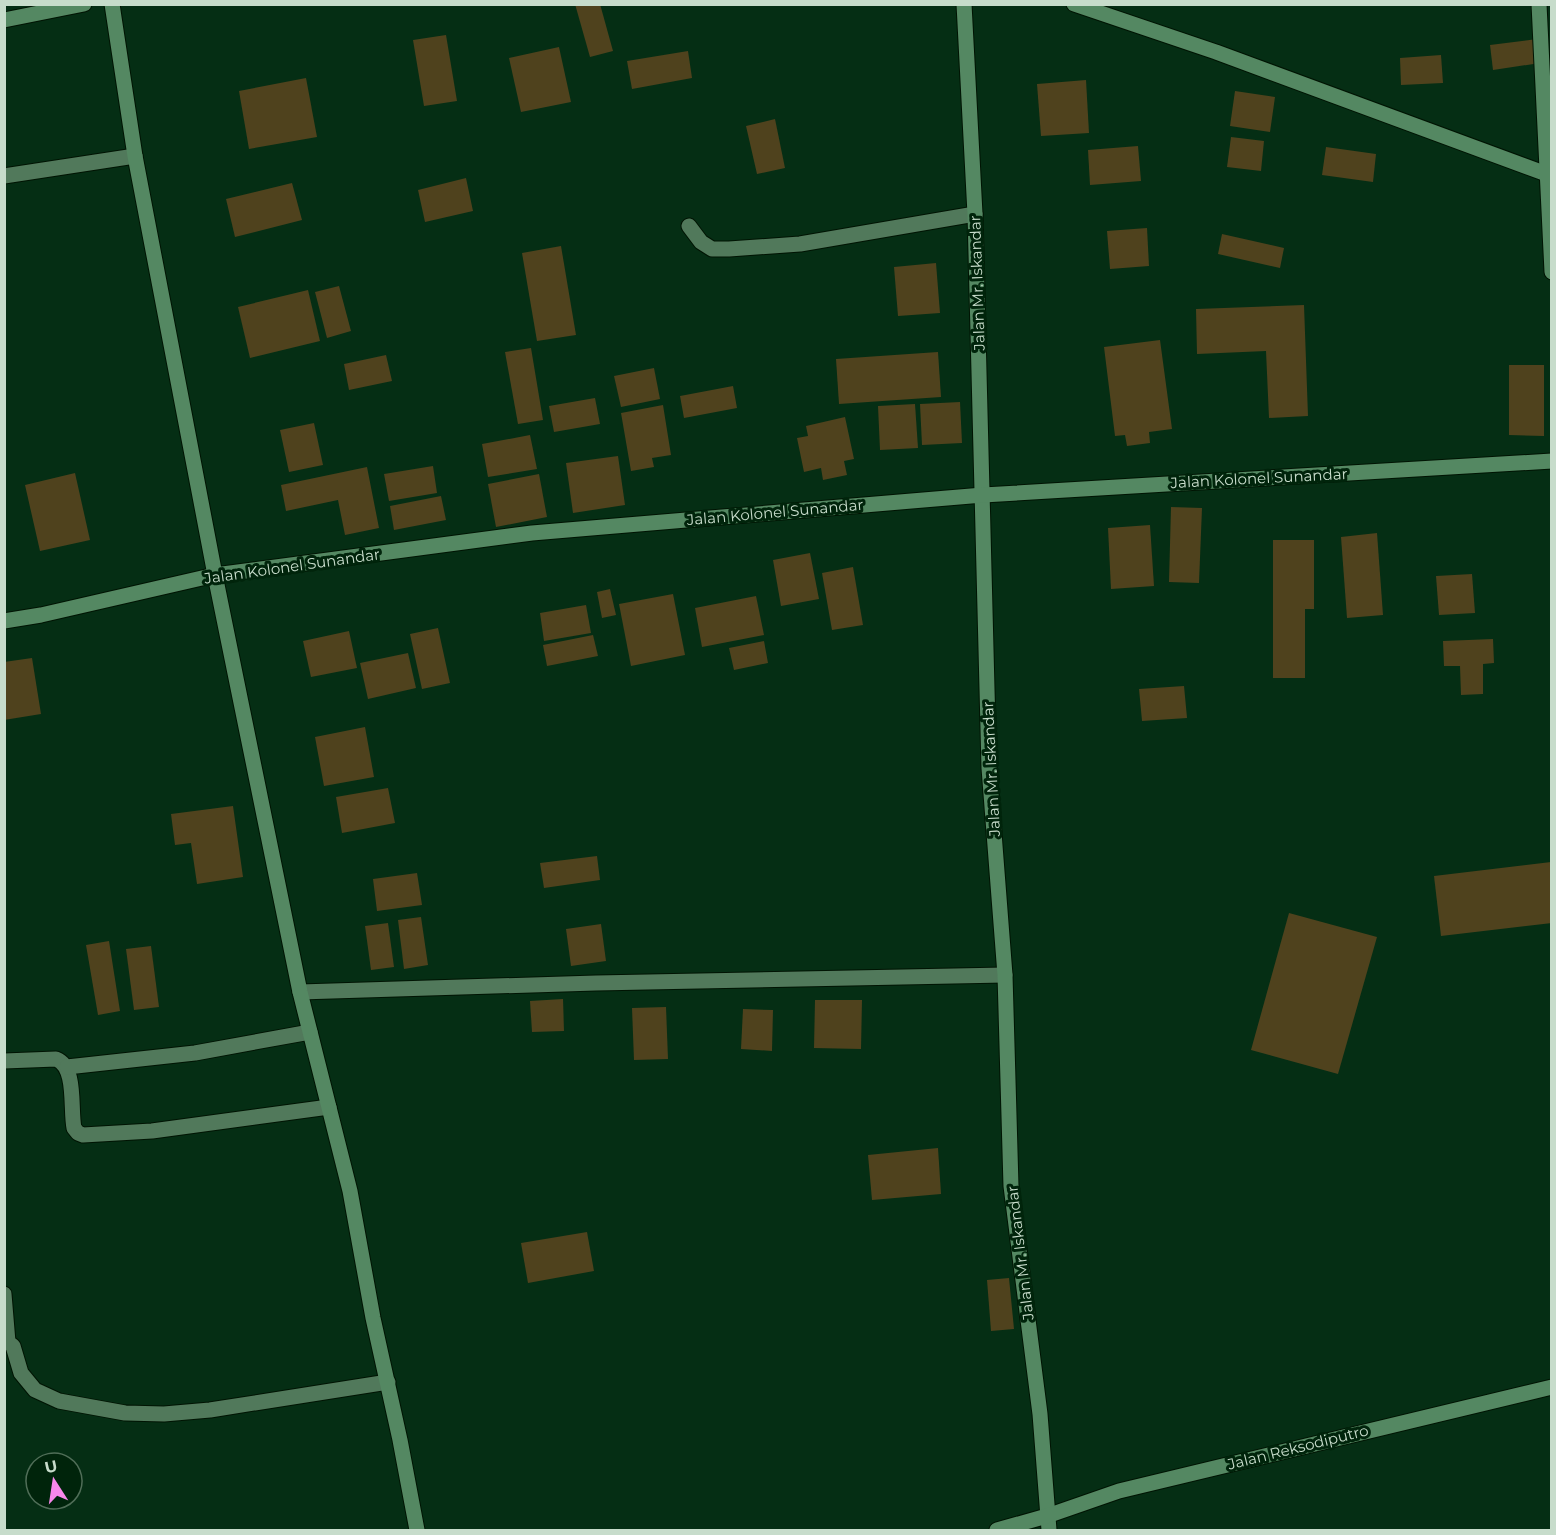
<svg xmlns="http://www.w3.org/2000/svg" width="1556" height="1535" viewBox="0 0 1556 1535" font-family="Montserrat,sans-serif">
<rect width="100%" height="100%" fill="#052e14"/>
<g fill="#4f421d">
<path d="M575 4H600L613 51 590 57Z"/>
<path d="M446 35 457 101 424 106 413 40Z"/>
<path d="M1537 39 1540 63 1493 70 1490 45Z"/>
<path d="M559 47 571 102 521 112 509 58Z"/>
<path d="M688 51 692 78 632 89 627 61Z"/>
<path d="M1441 55 1443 83 1401 85 1400 58Z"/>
<path d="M306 78 317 137 249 149 239 91Z"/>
<path d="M1086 80 1089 133 1041 136 1037 84Z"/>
<path d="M1235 91 1275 97 1270 132 1230 126Z"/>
<path d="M775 119 785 168 757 174 746 126Z"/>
<path d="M1231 137 1264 141 1261 171 1227 167Z"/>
<path d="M1138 146 1141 181 1090 185 1088 150Z"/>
<path d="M1326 147 1376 154 1373 182 1322 175Z"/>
<path d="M466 178 473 211 425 222 418 190Z"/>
<path d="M292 183 302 220 235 237 226 199Z"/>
<path d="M1147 228 1149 266 1110 269 1107 231Z"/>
<path d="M1222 234 1284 248 1280 268 1218 254Z"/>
<path d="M561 246 576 335 537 341 522 253Z"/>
<path d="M936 263 940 313 898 316 894 267Z"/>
<path d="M339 286 351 331 327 338 315 292Z"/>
<path d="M308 290 320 341 250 358 238 307Z"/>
<path d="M1304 305 1308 416 1269 418 1266 351 1197 354 1196 309Z"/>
<path d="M1160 340 1172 429 1149 432 1150 443 1127 446 1125 435 1115 436 1104 347Z"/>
<path d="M531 348 543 420 518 424 505 352Z"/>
<path d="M938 352 941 397 839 404 836 359Z"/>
<path d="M386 355 392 381 349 390 344 364Z"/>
<path d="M1509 365H1544V436L1509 435Z"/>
<path d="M654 368 660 399 621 407 614 376Z"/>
<path d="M733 386 737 408 684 418 680 396Z"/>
<path d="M595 398 600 424 554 432 549 406Z"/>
<path d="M960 402 962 443 922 445 920 404Z"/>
<path d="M915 404 918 448 880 450 878 406Z"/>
<path d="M663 405 671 455 652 458 654 467 631 471 621 413Z"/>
<path d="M845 417 854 459 844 461 847 475 823 480 821 468 804 472 797 438 808 436 806 426Z"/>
<path d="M314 423 323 465 289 472 280 430Z"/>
<path d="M530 435 537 469 488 477 482 444Z"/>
<path d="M618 456 625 505 573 513 566 463Z"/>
<path d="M433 466 437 493 389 501 384 474Z"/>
<path d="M367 467 379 528 345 535 338 500 286 511 281 485Z"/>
<path d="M75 473 90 540 40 551 25 485Z"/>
<path d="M539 474 547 517 496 527 488 484Z"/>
<path d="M441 496 446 520 394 530 390 506Z"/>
<path d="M1171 507 1202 508 1199 583 1169 582Z"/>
<path d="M1150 525 1154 586 1111 589 1108 528Z"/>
<path d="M1377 533 1383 615 1347 618 1341 537Z"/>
<path d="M1273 540H1314V609H1305V678H1273Z"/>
<path d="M810 553 819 599 781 606 773 560Z"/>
<path d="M853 567 863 625 832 630 822 573Z"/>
<path d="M1472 574 1475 613 1439 615 1436 576Z"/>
<path d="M610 589 616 615 602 618 597 592Z"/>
<path d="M673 594 685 655 631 666 619 604Z"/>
<path d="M756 596 764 635 702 647 695 608Z"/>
<path d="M586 605 591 633 544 641 540 613Z"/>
<path d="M438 628 450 683 422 689 410 634Z"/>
<path d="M349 631 357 668 311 677 303 641Z"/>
<path d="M593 635 598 656 547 666 543 645Z"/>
<path d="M1493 639 1494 663 1483 664V694L1461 695 1460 666H1444L1443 641Z"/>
<path d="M764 641 768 663 734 670 729 648Z"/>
<path d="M408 653 416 688 368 699 360 663Z"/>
<path d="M32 658 41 714 4 720V662Z"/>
<path d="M1184 686 1187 718 1142 721 1139 689Z"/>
<path d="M365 727 374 777 324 786 315 737Z"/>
<path d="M388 788 395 823 342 833 336 797Z"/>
<path d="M233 806 243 877 197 884 191 843 175 845 171 814Z"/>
<path d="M597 856 600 880 544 888 540 863Z"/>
<path d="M1551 862 1552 923 1441 936 1434 876Z"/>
<path d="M417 873 422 905 377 911 373 879Z"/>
<path d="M1289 913 1377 937 1338 1074 1251 1050Z"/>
<path d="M421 917 428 965 404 969 398 920Z"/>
<path d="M388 923 394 967 371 970 365 926Z"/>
<path d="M601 924 606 961 571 966 566 929Z"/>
<path d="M109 941 120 1011 98 1015 86 945Z"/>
<path d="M151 946 159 1007 134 1010 126 949Z"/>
<path d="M563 999 564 1031 532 1032 530 1001Z"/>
<path d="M815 1000H862L861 1049 814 1048Z"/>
<path d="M666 1007 668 1059 634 1060 632 1008Z"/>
<path d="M743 1009 773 1010 772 1051 741 1049Z"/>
<path d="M938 1148 941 1194 872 1200 868 1155Z"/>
<path d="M587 1232 594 1271 528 1283 521 1243Z"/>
<path d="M1009 1278 1014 1329 991 1331 987 1280Z"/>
</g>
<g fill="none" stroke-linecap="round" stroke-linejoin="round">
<g stroke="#001403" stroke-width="17">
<g id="street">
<path d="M4 176 135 156"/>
<path d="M689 226 701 242 712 249H729L800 244 975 214"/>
<path d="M300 992 596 983 1005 975"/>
<path d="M4 1061 56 1059C77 1067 70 1109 74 1128L78 1133 83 1135 152 1131 329 1107"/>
<path d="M67 1067 195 1053 310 1032"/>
<path d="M4 1294 8 1342 13 1346 21 1373 35 1390 59 1401 125 1413 164 1414 210 1410 388 1382"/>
</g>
</g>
<g stroke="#001403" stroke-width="17">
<g id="secondary">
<path d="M112 4 135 156 215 575 300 992 350 1191 373 1318 400 1440 417 1530"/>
<path d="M964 4 975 214 989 768 1005 975 1011 1186 1040 1414 1049 1530"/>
<path d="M1074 4 1216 52 1552 176"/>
<path d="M1539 4 1552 272"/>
<path d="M4 20 84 4"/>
<path d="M4 621 41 615 215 575 532 533 983 495 1552 461"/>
<path d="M997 1530 1047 1516 1119 1491 1552 1387"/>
</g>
</g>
<use href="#street" stroke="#51795b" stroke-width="15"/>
<use href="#secondary" stroke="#548862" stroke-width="15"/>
</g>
<g text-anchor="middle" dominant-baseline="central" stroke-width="6" stroke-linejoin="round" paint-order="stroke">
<g font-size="15" fill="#c7dccb" stroke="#00240b">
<text transform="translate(977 283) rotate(-92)">Jalan Mr. Iskandar</text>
<text transform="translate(1259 478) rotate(-3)">Jalan Kolonel Sunandar</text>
<text transform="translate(775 512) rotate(-5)">Jalan Kolonel Sunandar</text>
<text transform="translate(292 566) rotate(-8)">Jalan Kolonel Sunandar</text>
<text transform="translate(991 769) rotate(-93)">Jalan Mr. Iskandar</text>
<text transform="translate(1020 1253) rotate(-97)">Jalan Mr. Iskandar</text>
<text transform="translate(1298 1447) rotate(-14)">Jalan Reksodiputro</text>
</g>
</g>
<rect width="1556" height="1535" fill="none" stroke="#c7dccb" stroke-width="12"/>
<g transform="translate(54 1481) rotate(348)"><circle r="28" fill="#00240b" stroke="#506e58" stroke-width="1.5"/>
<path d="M0-4.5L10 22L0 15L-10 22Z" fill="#f888eb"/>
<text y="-9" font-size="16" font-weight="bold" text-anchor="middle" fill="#c7dccb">U</text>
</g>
</svg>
